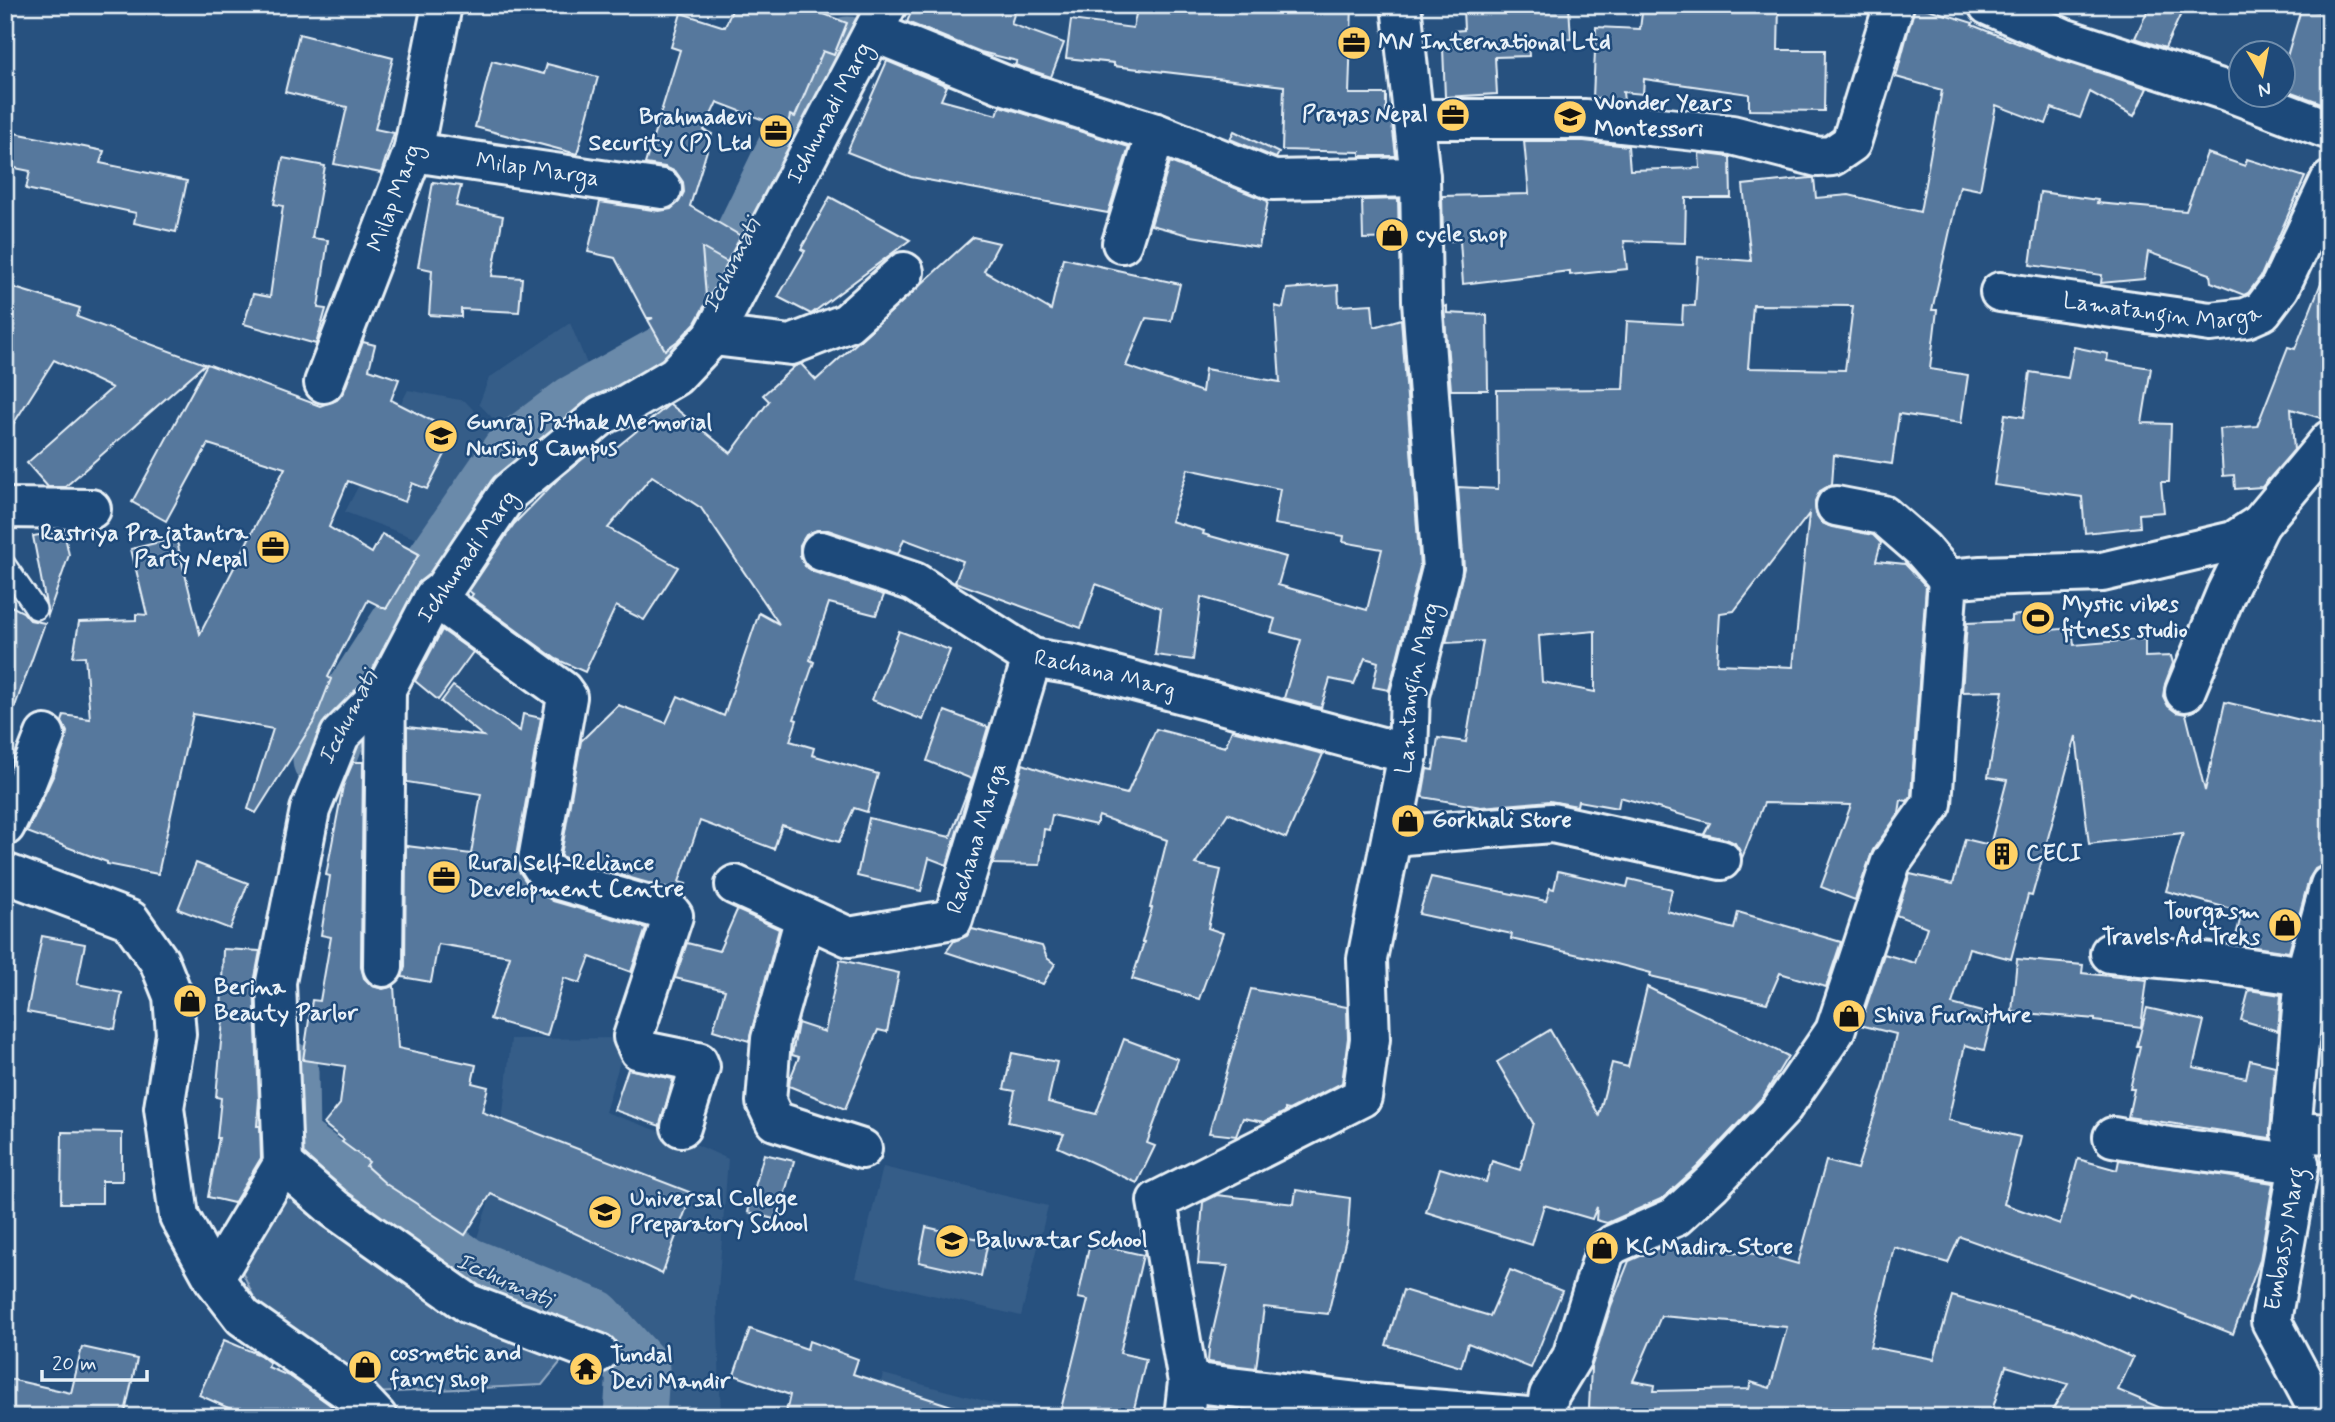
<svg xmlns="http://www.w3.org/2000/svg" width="2335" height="1422" viewBox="0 0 2335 1422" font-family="Mynerve,sans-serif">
<rect width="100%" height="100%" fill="#27517f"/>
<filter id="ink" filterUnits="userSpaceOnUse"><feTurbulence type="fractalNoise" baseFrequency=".0143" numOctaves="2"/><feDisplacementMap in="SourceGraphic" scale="14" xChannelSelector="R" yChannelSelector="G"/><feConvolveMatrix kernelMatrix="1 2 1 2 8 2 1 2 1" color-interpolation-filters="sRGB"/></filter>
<g filter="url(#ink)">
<g fill="#355d88">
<path d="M570 323 599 393 536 427 496 458 433 545 345 512 408 390 465 401 501 439 506 432 479 404 489 378Z"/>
<path d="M627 1038 605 1112 693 1143 728 1159 717 1304 721 1417H663L659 1370 649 1343 625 1310 514 1268 475 1244 496 1179 511 1039Z"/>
<path d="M883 1167 1048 1206 1021 1316 856 1277Z"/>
<path d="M883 1374 1035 1414 1034 1417H872Z"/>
</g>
<path fill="#436891" stroke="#96acc4" stroke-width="2" d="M277 1183 567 1354 542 1385 372 1393 267 1327 238 1262Z"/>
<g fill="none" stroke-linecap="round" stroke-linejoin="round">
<g stroke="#6b8aaa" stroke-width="63">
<path d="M324 760 340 720 406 618 427 578 512 454 576 406 669 354 703 325 788 150 848 48"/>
<path d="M287 1072 288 1141 465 1268 593 1320 638 1369 635 1417"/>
</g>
</g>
<g fill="#57789d" stroke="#e8f1f8" stroke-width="2" fill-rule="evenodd">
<path d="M734 5H801L847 23 834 55 823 51 795 117 790 115 787 129 717 102 704 130 712 134 690 206 741 236 727 262 702 248 706 296 711 294 695 323 679 340 665 350 648 320 653 318H647L615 258 588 252 600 202 659 211 671 209 679 202 684 192 683 182 676 172 665 167 645 164 680 50 671 47 681 13 725 27Z"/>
<path d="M914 5H1017L1011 24 1064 43 1051 77 1015 65 1017 61 981 52 907 22Z"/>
<path d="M1138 5H1352L1349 94H1386V115H1391L1396 156H1360V152L1282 150 1284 86 1114 66V63L1066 58 1071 20 1133 28Z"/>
<path d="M1498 5H1569L1571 39 1528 41 1529 56 1495 57 1497 94 1445 97 1443 48 1453 47 1452 31 1464 30 1463 9Z"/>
<path d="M1643 5H1779L1778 50H1825L1824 111 1749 110V94L1644 79 1643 94 1623 92 1624 101 1593 98 1596 27 1640 29Z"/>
<path d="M1915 5 1973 23 1972 25 2054 58 2147 88 2134 116 2090 92 2080 118 2052 108 2046 124 1996 105 1980 190 1960 186 1932 310H1937L1930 369 1968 375 1961 423 1899 414 1892 464 1834 455 1832 485 1820 491 1815 501 1816 514 1822 523 1832 527 1873 535 1881 543 1876 561 1905 564 1926 586 1911 796 1907 801 1901 800 1899 813 1873 850 1855 900 1821 887 1851 805 1764 803 1742 858 1735 843 1726 839 1704 834 1710 823 1620 797 1618 808 1578 801 1577 806 1550 801 1481 807 1422 797 1427 769 1433 770 1438 738 1466 742 1483 641 1446 643 1464 568 1458 487 1498 489 1497 390 1623 389 1627 321 1682 324 1683 305 1695 306 1698 257 1751 261 1743 185 1810 178H1814L1816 198 1849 195 1920 212 1942 90 1896 77ZM1753 305 1853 306 1845 370 1748 368ZM1809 514 1793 667 1717 664 1720 613 1734 611ZM1595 631V692L1542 682 1539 636Z"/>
<path d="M2150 5H2185L2165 48 2135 38Z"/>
<path d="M2302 6 2330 15V106L2283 89V70Z"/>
<path d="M299 34 393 58 375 129 394 133 381 173 334 164 347 107 285 92Z"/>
<path d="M492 61 544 74 547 64 598 77 577 154 475 127Z"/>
<path d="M887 61 947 86 941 100 997 115 1000 106 1129 147 1108 213 911 177 847 152Z"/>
<path d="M5 131 104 151 100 163 187 181 176 232 134 223 136 213 26 189 30 171 5 166Z"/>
<path d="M1234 131 1279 153 1276 158 1230 139Z"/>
<path d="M1524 141H1584L1628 146 1630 170 1700 168 1699 153 1730 157 1731 198H1686L1685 243 1624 241 1627 269 1570 275V271L1463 284 1460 241H1448V237H1443L1442 196 1529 194Z"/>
<path d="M2207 153 2245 166 2247 159 2305 177 2261 276 2248 293 2244 295 2211 282 2210 274 2148 252 2144 279 2101 283 2102 275 2030 265 2040 192 2098 200 2097 203 2186 211Z"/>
<path d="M283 158 325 166 312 238 328 240 318 308 326 309 316 344 244 324 253 294 270 297 283 206 274 204Z"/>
<path d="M1170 162 1268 201 1259 247 1192 236 1151 225Z"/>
<path d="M433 182 461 186 456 206 503 216 492 276 522 278 519 312 461 309V317L429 315 432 270 418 267Z"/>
<path d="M830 197 910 240 811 314 778 297 805 251 801 249Z"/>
<path d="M1398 199 1399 238 1363 239 1362 200Z"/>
<path d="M973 237 999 243 984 271 1051 310 1063 258 1180 284 1171 321 1146 318 1126 366 1202 392 1205 369 1280 382 1275 306 1283 308 1287 289 1338 285 1339 306 1372 304 1374 327 1401 319 1420 567 1389 690 1373 687 1378 662 1365 658 1354 684 1330 679 1321 708 1284 698 1301 640 1271 632 1275 619 1201 597 1193 660 1155 655 1161 608 1096 584 1081 628 955 582 963 561 904 539 898 554 828 530H817L806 535 800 545V556L805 566 814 572 884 595 876 615 829 603 810 660 814 662 794 719 797 720 790 741 814 748 812 755 878 774 867 812 854 808 839 842 782 825 774 849 700 821 679 882 686 884 681 894 676 891 568 860 561 855 581 741 618 705 666 723 678 696 724 716 759 613 779 624 701 508 652 476 608 528 678 567 644 620 616 606 585 672 556 659 471 597 473 594 469 591 514 524 557 480 596 448 607 455 670 404 731 453 769 401 763 395 795 366 801 364 816 380ZM1188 469 1280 489 1274 524 1344 536 1343 542 1382 549 1367 610 1278 585 1286 557 1203 534 1204 531 1171 521Z"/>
<path d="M2328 265H2330V419H2324L2291 409 2294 450 2262 487 2235 489 2234 475 2223 476 2220 429 2257 426 2288 347 2295 349Z"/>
<path d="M5 285 80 308 77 317 205 364 65 487H48L27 463 112 388 54 360 5 437Z"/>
<path d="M1447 306V313L1487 315 1488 390H1451L1444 307Z"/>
<path d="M363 342 375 345 369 369 399 379 391 400 456 433 427 489 412 483 405 502 348 481 329 527 372 553 382 534 419 554 386 609 368 600 328 677 331 679 315 720 256 813 248 809 273 729 193 714 158 874 107 864V862L27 832 54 774 65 743 67 732 62 722 64 715 90 719 85 656 73 657 79 622 136 620V614L147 615 131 549 176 538 200 634 285 468 208 444 166 521 132 502 207 364 320 406 337 400 344 391Z"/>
<path d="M2074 347 2108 354 2107 361 2151 368 2142 423 2171 424 2169 482H2161L2164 512 2139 514 2140 527 2085 533 2082 497 1994 485 2005 414 2024 417 2030 372 2068 378Z"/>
<path d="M64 531 69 555 48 615 33 536Z"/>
<path d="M5 603 23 612 30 620 45 623 9 723H5Z"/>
<path d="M2050 612 2051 630 2072 628 2074 645 2145 639V657L2171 656 2173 663 2165 684 2163 696 2168 706 2176 712 2186 714 2205 791 2225 702 2330 727V845L2325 864 2315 869 2309 879 2289 952 2234 944 2242 912 2166 891 2183 833 2089 844 2076 736 2032 896 2028 895 2011 959 1969 948 1952 1004 1993 1015 1984 1050 1965 1045 1948 1120 2020 1137 2004 1204 2060 1224 2078 1159 2117 1170 2119 1160 2273 1183 2260 1260 2233 1334 2131 1294 2129 1297 1961 1237 1959 1238 1948 1263 1894 1247 1870 1347 1934 1359 1952 1296 2072 1330 2133 1358 2118 1390 2182 1417H2048L2068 1384 2006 1366 1990 1417H1617V1411L1589 1408 1591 1368 1611 1306 1629 1261 1677 1240 1675 1247 1767 1255 1798 1264 1826 1161 1857 1169 1885 1082 1896 1034 1860 1025 1884 954 1915 963 1927 927 1896 915 1910 874 1953 884 1965 839 1990 845 2007 780 1988 777 2003 691 1962 692 1967 623 2011 621V616ZM1661 1316 1787 1327 1770 1388 1751 1382 1749 1389 1654 1391 1655 1385 1633 1381Z"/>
<path d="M442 630 473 652 438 700 415 681Z"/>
<path d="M899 631 950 650 923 720 872 700Z"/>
<path d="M453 686 520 731 523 714 541 718 516 856 519 871 527 883 553 901 646 928 631 972 590 957 580 983 564 978 547 1036 490 1019 510 956 438 944 431 982 402 977 405 967 406 846 471 854 481 794 407 782V727L483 736 441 702Z"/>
<path d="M945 711 988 727 947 865 929 858 921 891 857 876 869 818 950 837 972 779 927 761Z"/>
<path d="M1156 729 1225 747 1232 730 1323 754 1286 838 1228 813 1195 864 1221 870 1208 928 1223 933 1199 999 1132 979 1144 942H1142L1152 908H1150L1167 840 1099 816 1096 825 1052 815 1049 830 1044 829 1040 865 993 864 1023 764 1066 779 1127 794Z"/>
<path d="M353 762H363L361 967 364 978 372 986 383 989 394 986 398 1048 476 1065 472 1083 488 1087 482 1112 692 1193 662 1274 491 1194 465 1235 386 1184 366 1166 369 1162 342 1142 344 1140 324 1124 340 1104 345 1066 303 1060 312 1000 320 1001 331 937 321 935 330 876 326 875 343 786Z"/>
<path d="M196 863 248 883 230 929 178 909Z"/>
<path d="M1558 871 1627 887 1629 879 1672 889 1667 911 1734 929 1738 912 1841 942 1826 987 1780 973 1767 1003 1650 976 1651 973 1609 962 1511 939 1512 934 1419 914 1431 877 1546 901 1550 888 1554 889Z"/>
<path d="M737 910 779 929 749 1041 713 1030 725 990 675 978 687 943 719 951Z"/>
<path d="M972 929 1042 946 1047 958 1055 964 1043 984 946 952 954 941 967 936Z"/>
<path d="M42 936 85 944 77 984 122 993 115 1029 27 1012Z"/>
<path d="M223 949 260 951 254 983 259 1100 257 1126H260L261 1158 234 1203 208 1197 219 1138H217L221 1098 216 1097 223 1020H221Z"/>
<path d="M2017 959 2083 965 2082 973 2147 980 2141 1027 2095 1021V1019L2012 1012Z"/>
<path d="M840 960 899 973 887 1032 878 1030 845 1109 789 1086 790 1079 799 1057 792 1055 798 1023 825 1032Z"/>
<path d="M1647 987 1788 1056 1763 1097 1697 1167 1663 1198 1607 1223 1596 1220 1597 1207 1592 1219 1544 1205 1532 1245 1426 1212 1440 1168 1486 1182 1492 1161 1520 1170 1533 1123 1497 1062 1550 1030 1599 1115 1612 1063 1628 1067Z"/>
<path d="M1251 989 1347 1007 1348 1038 1342 1083 1289 1110 1285 1109V1112L1264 1122 1243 1118 1236 1136 1209 1133Z"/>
<path d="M2249 990 2281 995 2278 1031 2241 1020Z"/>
<path d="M2147 1008 2204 1021 2193 1067 2246 1078 2250 1060 2275 1066 2270 1138 2128 1117 2134 1089H2130L2140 1046H2137Z"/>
<path d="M1124 1039 1178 1059 1147 1143 1155 1146 1137 1183 1058 1147 1064 1134 1008 1122 1015 1091 1004 1089 1012 1053 1057 1062 1048 1102 1096 1114Z"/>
<path d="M628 1069 673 1079 660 1126 614 1110Z"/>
<path d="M62 1132 122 1133V1181H102V1203H61Z"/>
<path d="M764 1154 794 1161 777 1220 748 1212Z"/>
<path d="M1296 1190 1350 1198 1348 1230 1328 1314 1264 1307 1256 1368 1208 1362 1209 1348 1228 1266 1198 1264 1203 1202 1217 1195 1294 1204Z"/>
<path d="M926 1227 988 1241 981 1276 919 1262Z"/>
<path d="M1090 1243 1143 1255 1120 1353 1146 1359 1132 1417H1079L1060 1413 1088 1300 1078 1298Z"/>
<path d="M1510 1270 1562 1291 1531 1368 1468 1343 1461 1367 1386 1345 1403 1290 1490 1316Z"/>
<path d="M750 1329 807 1349 809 1341 858 1359 853 1374 967 1411 966 1417H785L790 1395 734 1375Z"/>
<path d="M224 1340 260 1355 270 1363 268 1367 291 1377 347 1417H230L233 1410 199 1395Z"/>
<path d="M82 1347 137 1359 124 1417H5V1378L71 1393Z"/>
<path d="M1207 1406 1250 1411 1249 1417H1206Z"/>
</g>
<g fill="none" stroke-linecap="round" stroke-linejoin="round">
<g stroke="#e8f1f8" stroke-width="24">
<path id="lane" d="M5 564 36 609"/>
</g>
<g stroke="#e8f1f8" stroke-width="44">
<g id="street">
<path d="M1988 5 2063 38 2224 90 2330 130"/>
<path d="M873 32 1002 84 1156 133 1273 180 1420 177"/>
<path d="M1414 119H1585L1732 135 1818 157 1832 156 1851 143 1894 5"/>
<path id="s1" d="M413 152 662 189"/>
<path d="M1122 243 1156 133"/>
<path id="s2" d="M2000 292 2210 322 2246 318 2262 311 2280 287 2330 181"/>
<path d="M713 336 791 345 847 323 904 272"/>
<path id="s3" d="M324 383 413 152 442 5"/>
<path d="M1836 506 1883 515 1922 549 1948 579"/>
<path d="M5 508 91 509"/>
<path id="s4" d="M821 551 914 582 1032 658 1074 665 1408 754"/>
<path d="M434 597 562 690 567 697 538 860 545 871 559 880 670 912 673 916 633 1037 639 1050 698 1062 700 1067 681 1127"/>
<path d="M2185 692 2226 593 2260 524"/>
<path d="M5 826 26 783 45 735"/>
<path d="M1392 836 1552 823 1721 860"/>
<path id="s5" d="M735 885 849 937 953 919 1032 658"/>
<path d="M805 917 771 1039 766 1102 775 1121 862 1149"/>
<path d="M2110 953 2222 964 2305 976"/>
<path d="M383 967 386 689"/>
<path d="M2291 1132 2330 1134"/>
<path d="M2113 1137 2163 1146 2299 1164"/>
<path d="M283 1164 335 1209 469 1304 598 1353"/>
<path id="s6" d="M214 1279 283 1164 276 982 310 810 340 735 386 689 434 597 444 589 509 492 602 415 624 406 675 376 713 336 887 5"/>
<path d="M1188 1382 1384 1405 1528 1417"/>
<path id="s7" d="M1184 1417 1188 1382 1157 1201 1362 1097 1370 1039 1367 959 1408 754 1410 695 1442 569 1422 301 1420 177 1401 5"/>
<path d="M1545 1417 1549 1395 1572 1357 1605 1251 1614 1244 1675 1217 1712 1183 1780 1111 1835 1031 1891 862 1932 804 1948 579 1981 576 2102 572 2234 541 2260 524 2330 440"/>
<path id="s8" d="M2322 1417 2271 1321 2299 1164 2291 1132 2305 976 2330 885"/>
</g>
</g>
<g stroke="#e8f1f8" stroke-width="44">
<path id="secondary" d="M5 873 130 920 159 961 173 996 176 1034 164 1108 179 1216 214 1279 243 1317 361 1400 377 1417"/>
</g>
<use href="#lane" stroke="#1f4a7a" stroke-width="19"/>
<use href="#street" stroke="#1f4a7a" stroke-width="38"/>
<use href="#secondary" stroke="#1f4a7a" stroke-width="38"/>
</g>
</g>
<defs>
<g id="office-disc" transform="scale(1.75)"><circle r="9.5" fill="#ffd166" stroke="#1f4a7a"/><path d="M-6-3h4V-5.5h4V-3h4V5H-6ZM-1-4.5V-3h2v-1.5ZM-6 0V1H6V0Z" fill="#111"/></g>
<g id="school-disc" transform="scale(1.75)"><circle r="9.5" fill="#ffd166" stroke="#1f4a7a"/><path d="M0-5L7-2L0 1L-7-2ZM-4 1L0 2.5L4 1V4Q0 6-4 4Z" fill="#111"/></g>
<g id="shop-disc" transform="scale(1.75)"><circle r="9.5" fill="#ffd166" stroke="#1f4a7a"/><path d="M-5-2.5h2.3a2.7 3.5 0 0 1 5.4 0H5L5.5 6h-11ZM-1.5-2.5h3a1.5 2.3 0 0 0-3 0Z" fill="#111"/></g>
<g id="university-disc" transform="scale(1.75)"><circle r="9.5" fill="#ffd166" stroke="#1f4a7a"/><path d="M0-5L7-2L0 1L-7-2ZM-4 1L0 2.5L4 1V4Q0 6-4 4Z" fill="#111"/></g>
<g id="stadium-disc" transform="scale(1.75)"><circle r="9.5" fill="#ffd166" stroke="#1f4a7a"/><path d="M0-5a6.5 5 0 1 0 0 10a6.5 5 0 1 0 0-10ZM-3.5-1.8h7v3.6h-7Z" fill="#111"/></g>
<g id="building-disc" transform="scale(1.75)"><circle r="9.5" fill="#ffd166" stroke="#1f4a7a"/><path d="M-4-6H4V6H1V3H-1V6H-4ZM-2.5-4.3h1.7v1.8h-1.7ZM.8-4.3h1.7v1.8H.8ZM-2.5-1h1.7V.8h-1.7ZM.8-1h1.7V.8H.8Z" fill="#111"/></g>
<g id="temple-disc" transform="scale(1.75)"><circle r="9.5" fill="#ffd166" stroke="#1f4a7a"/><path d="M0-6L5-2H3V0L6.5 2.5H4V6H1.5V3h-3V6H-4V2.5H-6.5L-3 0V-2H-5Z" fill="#111"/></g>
</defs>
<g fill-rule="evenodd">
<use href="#office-disc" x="1354" y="43"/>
<use href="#office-disc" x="1453" y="115"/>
<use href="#school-disc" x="1570" y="117"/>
<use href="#office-disc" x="776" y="131"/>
<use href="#shop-disc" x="1392" y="235"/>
<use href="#university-disc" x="441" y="436"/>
<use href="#office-disc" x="273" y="547"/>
<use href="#stadium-disc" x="2038" y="618"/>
<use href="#shop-disc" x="1408" y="821"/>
<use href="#building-disc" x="2002" y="854"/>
<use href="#office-disc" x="444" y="877"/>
<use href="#shop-disc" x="2285" y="925"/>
<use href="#shop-disc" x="190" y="1001"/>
<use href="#shop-disc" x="1849" y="1016"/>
<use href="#school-disc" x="605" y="1212"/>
<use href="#school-disc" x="952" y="1241"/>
<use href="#shop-disc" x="1602" y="1248"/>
<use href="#shop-disc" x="365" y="1367"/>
<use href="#temple-disc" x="586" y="1369"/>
</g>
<g text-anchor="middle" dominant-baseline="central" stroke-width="5" stroke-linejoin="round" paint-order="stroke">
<g font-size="23" font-weight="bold" fill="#e8f1f8" stroke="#1f4a7a" text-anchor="start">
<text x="1378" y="43">MN International Ltd</text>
<text x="1594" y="104">Wonder Years<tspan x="1594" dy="26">Montessori</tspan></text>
<text x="1428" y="115" text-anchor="end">Prayas Nepal</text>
<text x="752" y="118" text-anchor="end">Brahmadevi<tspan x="752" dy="26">Security (P) Ltd</tspan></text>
<text x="1416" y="235">cycle shop</text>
<text x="466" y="423">Gunraj Pathak Memorial<tspan x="466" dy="26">Nursing Campus</tspan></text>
<text x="248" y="534" text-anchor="end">Rastriya Prajatantra<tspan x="248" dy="26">Party Nepal</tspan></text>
<text x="2062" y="605">Mystic vibes<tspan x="2062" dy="26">fitness studio</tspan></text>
<text x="1432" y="821">Gorkhali Store</text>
<text x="2026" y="854">CECI</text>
<text x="468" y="864">Rural Self-Reliance<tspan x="468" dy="26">Development Centre</tspan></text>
<text x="2260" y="912" text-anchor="end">Tourgasm<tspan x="2260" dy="26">Travels Ad Treks</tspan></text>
<text x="214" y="988">Berina<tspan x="214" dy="26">Beauty Parlor</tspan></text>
<text x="1874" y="1016">Shiva Furniture</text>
<text x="630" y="1199">Universal College<tspan x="630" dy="26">Preparatory School</tspan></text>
<text x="976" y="1241">Baluwatar School</text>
<text x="1626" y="1248">KC Madira Store</text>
<text x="390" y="1354">cosmetic and<tspan x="390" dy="26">fancy shop</tspan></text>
<text x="610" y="1356">Tundal<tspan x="610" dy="26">Devi Mandir</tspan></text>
</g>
<g font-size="23" fill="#e8f1f8" stroke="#1f4a7a">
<text stroke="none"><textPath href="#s6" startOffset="1381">Ichhunadi Marg</textPath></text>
<text stroke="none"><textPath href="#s1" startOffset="126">Milap Marga</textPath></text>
<text stroke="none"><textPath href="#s3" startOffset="198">Milap Marg</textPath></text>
<text stroke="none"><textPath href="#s2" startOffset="164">Lamatangin Marga</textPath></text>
<text transform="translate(468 557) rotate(-55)">Ichhunadi Marg</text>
<text stroke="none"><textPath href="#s4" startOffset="313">Rachana Marg</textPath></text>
<text stroke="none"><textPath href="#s7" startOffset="863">Lamtangin Marg</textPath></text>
<text stroke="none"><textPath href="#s5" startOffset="315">Rachana Marga</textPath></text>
<text stroke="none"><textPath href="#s8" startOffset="192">Embassy Marg</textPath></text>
</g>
<g font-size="24" font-style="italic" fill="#d5e2ec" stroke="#1f4a7a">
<text transform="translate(732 266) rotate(-64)">Icchumati</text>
<text transform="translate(348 718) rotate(-63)">Icchumati</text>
<text transform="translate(504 1281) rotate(24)">Icchumati</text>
</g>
</g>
<rect width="2335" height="1422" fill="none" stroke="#1f4a7a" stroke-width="28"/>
<rect x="14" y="14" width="2307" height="1394" fill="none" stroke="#e8f1f8" stroke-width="2.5" filter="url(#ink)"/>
<g transform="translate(2262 74) rotate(170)"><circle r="33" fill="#1f4a7a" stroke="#6f8dac" stroke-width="2"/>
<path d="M0-5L12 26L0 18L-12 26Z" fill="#ffd166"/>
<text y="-10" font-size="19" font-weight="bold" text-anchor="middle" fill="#e8f1f8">N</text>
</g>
<path d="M42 1370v10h105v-10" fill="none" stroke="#e8f1f8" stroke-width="3.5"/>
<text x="52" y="1370" font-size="21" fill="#e8f1f8" stroke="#1f4a7a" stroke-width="5" paint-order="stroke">20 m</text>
</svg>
